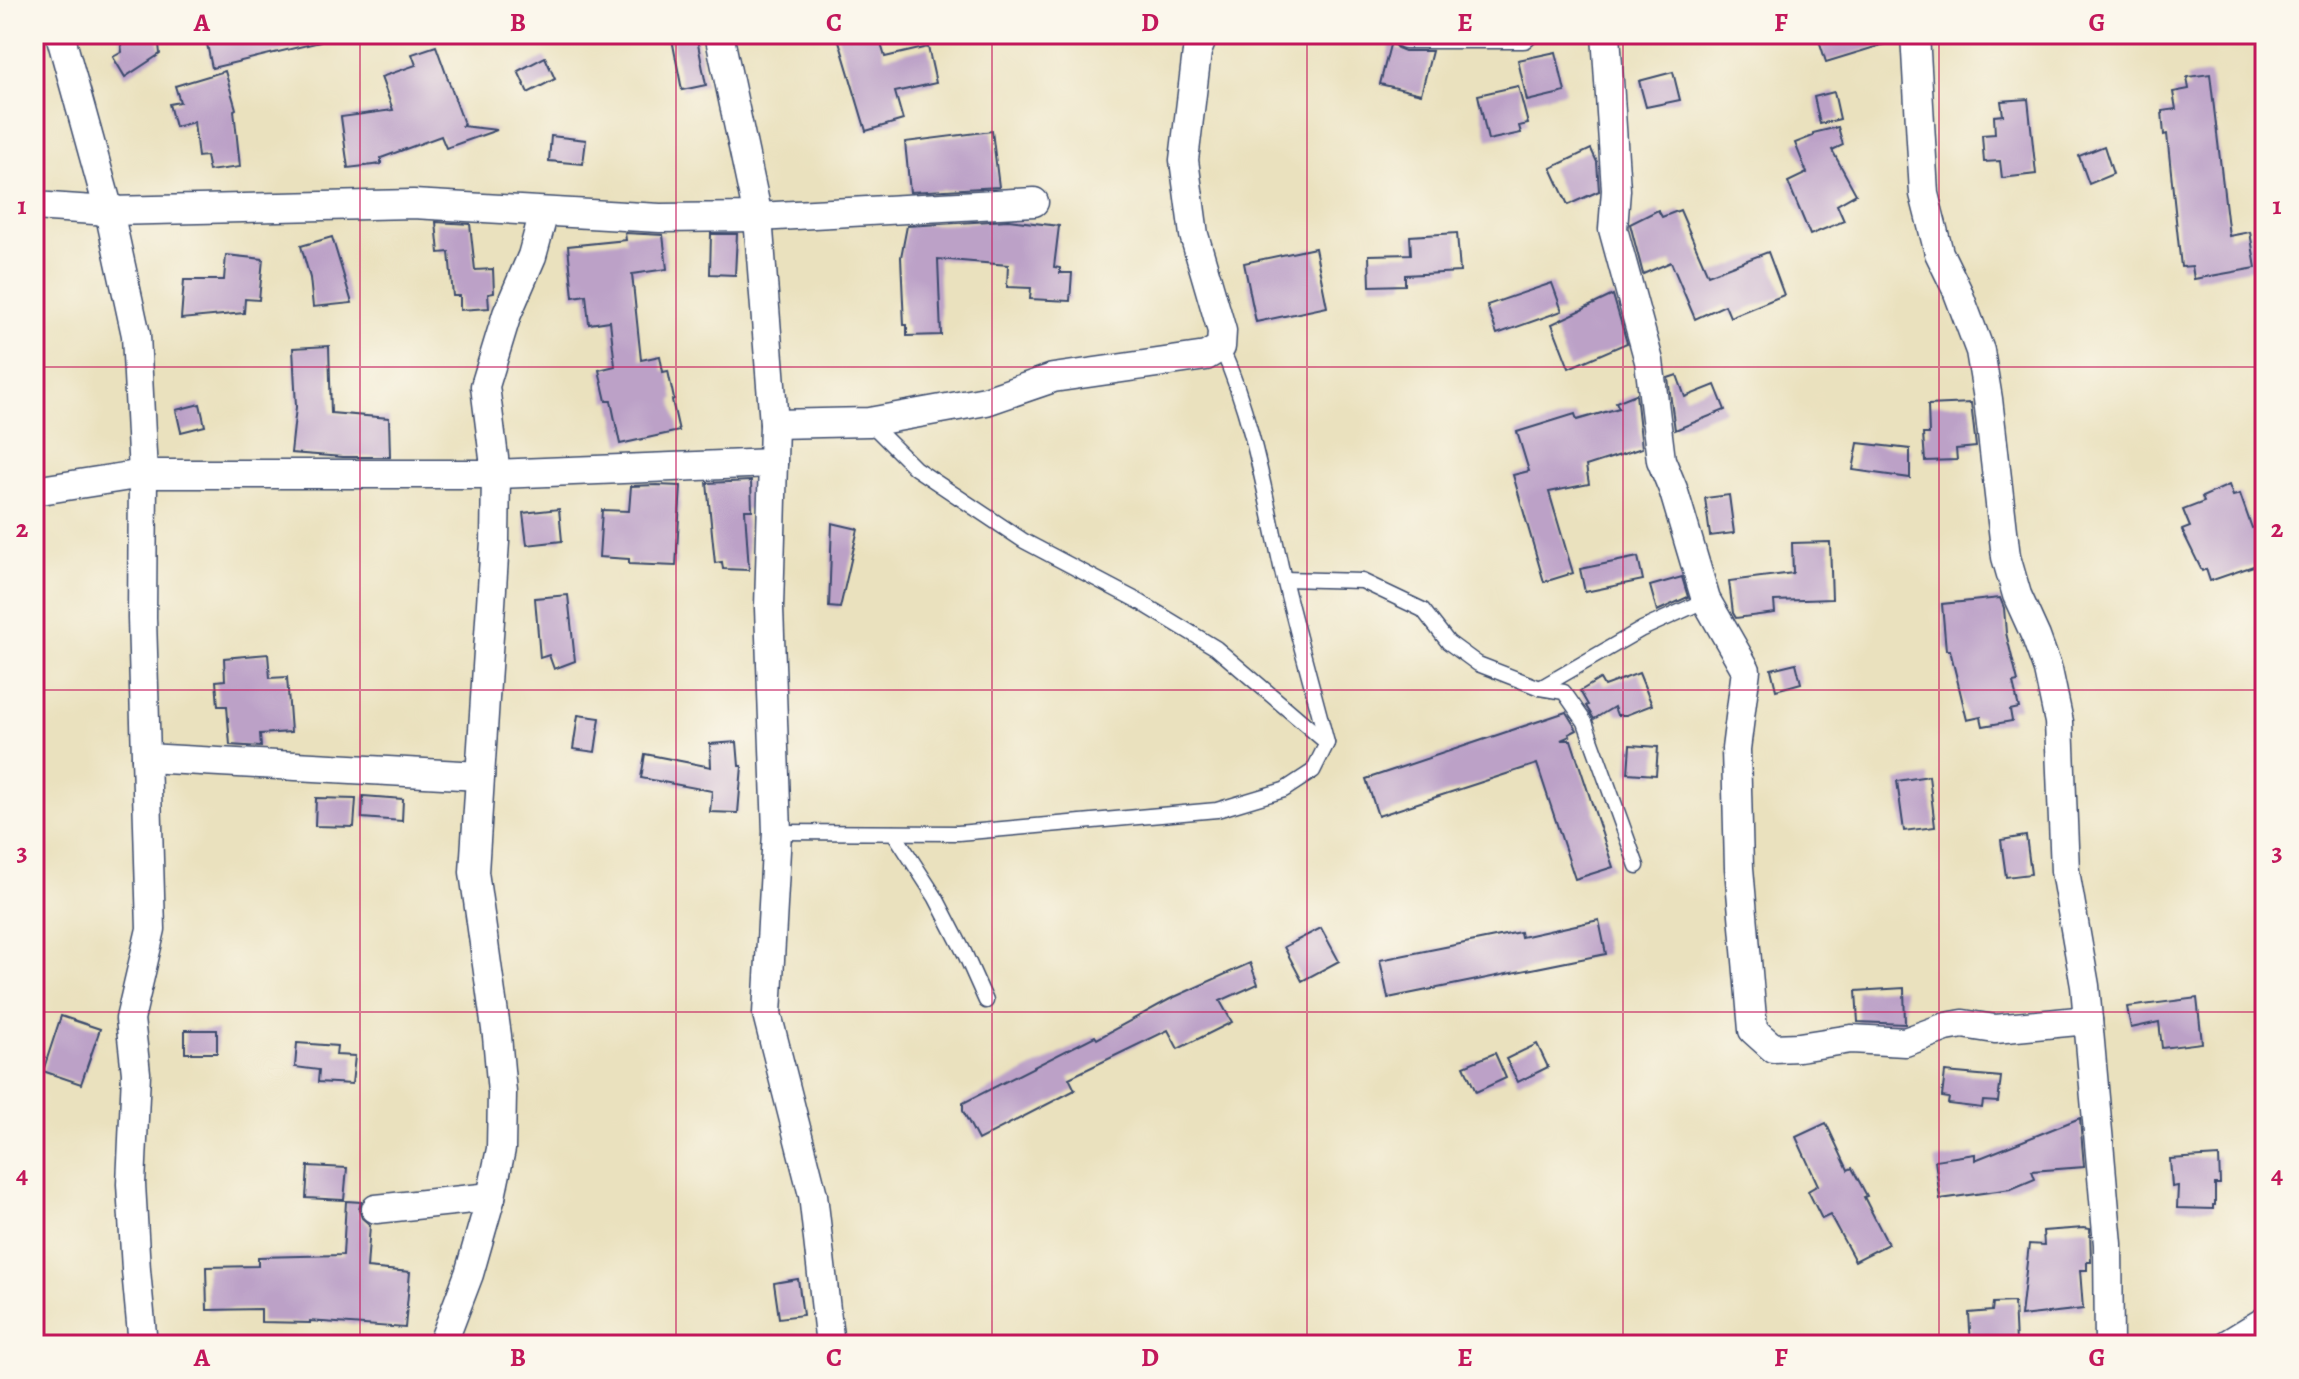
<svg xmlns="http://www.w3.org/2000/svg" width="2299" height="1379" viewBox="0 0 2299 1379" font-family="Alegreya,serif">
<rect width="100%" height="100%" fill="#fbf7ec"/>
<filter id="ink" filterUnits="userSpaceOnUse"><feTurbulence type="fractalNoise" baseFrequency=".0125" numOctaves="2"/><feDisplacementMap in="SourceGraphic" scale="16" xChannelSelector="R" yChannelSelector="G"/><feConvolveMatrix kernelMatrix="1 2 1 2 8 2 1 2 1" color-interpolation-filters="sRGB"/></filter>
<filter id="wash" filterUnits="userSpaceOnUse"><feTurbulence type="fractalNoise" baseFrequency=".006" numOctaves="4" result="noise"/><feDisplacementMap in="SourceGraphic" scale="32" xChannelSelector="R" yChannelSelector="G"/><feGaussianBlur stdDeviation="1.8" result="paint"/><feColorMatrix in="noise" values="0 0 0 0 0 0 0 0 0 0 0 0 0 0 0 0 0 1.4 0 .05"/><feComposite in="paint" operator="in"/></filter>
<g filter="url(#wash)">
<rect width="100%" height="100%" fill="#eae1be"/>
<g id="blocks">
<g fill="#bca1c7">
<path d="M120 34H158L160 54 125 77 113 57 122 52Z"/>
<path d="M222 34H320V42L212 68 207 44 223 40Z"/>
<path d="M671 34H696L706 85 682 90Z"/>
<path d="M837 34H878L885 57 928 47 936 83 895 92 903 120 866 131Z"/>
<path d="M1817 34H1898V40L1826 62Z"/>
<path d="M1391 41 1397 48 1405 51H1432L1421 94 1380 84Z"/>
<path d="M436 46 464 124 462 126 497 130 446 148 441 136 381 158V164L348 168 341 117 393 110 381 77 416 65 412 54Z"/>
<path d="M1556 52 1565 92 1527 101 1518 60Z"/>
<path d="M545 57 555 79 528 93 518 71Z"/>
<path d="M225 71 236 109 234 110 240 167 209 171 206 156 198 157 194 122 175 127 169 104 180 102 175 86Z"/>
<path d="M1673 72 1680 100 1646 107 1639 81Z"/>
<path d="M2210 74 2229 236 2250 232 2256 268 2194 279 2192 266 2181 267 2167 134 2164 135 2162 111 2176 109 2173 92 2189 89 2187 77Z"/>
<path d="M1518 86 1528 124 1519 126 1521 133 1488 140 1478 95Z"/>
<path d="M1834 92 1840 119 1820 124 1814 97Z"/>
<path d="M2028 99 2036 174 2002 178 2000 161 1984 162 1982 135 1995 134 1994 116 2003 115 2001 101Z"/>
<path d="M1838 127 1843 145 1832 150 1856 194 1837 205 1844 221 1810 235 1788 182 1807 173 1795 143 1813 136V133Z"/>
<path d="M992 131 999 187 910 192 905 142Z"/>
<path d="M551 136 586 140 583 164 549 161Z"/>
<path d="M2104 146 2113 174 2089 184 2079 156Z"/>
<path d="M1591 149 1597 162 1599 191 1568 205 1551 168Z"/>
<path d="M1658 210 1662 217 1680 210 1708 275 1768 252 1784 295 1730 317 1725 305 1695 319 1671 262 1643 274 1630 224Z"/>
<path d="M1008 220 1059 226 1054 267 1060 268V273H1072L1070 301 1030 299 1031 288 1007 287 1008 265 938 259 941 335 907 336V325H904L901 257 907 226Z"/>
<path d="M436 222 470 224 475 270 493 269 494 293 488 294 489 308 460 310V296H453L449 252 439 253Z"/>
<path d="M625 233 663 235 667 269 632 274 641 360 660 356 663 372 668 371 674 399 672 400 679 431 620 444 611 401H606L599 370 615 366 610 321 589 324 586 295 573 297 568 246 626 240Z"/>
<path d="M1457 233 1460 272 1405 275V285L1370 286 1369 255 1411 254 1410 236Z"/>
<path d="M711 234H737L735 275 710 274Z"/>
<path d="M332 237 352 303 313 307 310 278 301 246Z"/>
<path d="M1315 248 1327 307 1256 322 1244 263Z"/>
<path d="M226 255 263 259 259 300 245 299 244 313 181 319 184 280H224Z"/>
<path d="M1552 283 1562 311 1497 334 1487 305Z"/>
<path d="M1613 295 1627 343 1569 368 1552 324Z"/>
<path d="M329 346 331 413 389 418 390 457H343L291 453 296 407 293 348Z"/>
<path d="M1677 375 1685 397 1715 385 1725 410 1675 430 1668 378Z"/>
<path d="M1636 394 1642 448 1586 466 1589 484 1549 492 1573 573 1544 582 1513 475 1529 471 1517 432 1575 414 1577 420 1619 408 1616 402Z"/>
<path d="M1971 403 1976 447 1956 449 1957 460 1925 461 1923 434H1929L1928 405Z"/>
<path d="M200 404 205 426 181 432 176 410Z"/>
<path d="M1858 443 1910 449V478L1853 470Z"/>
<path d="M751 481 752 510H745L749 570 723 569 722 562 715 563 707 483Z"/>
<path d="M657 485 681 486 676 566 629 564V559L599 557 602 510 629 511 631 486Z"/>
<path d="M2229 485 2233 496 2240 494 2252 528 2255 527 2265 556V562L2210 581 2206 569 2202 571 2182 530 2190 527 2183 510 2204 502 2202 497Z"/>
<path d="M1729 495 1734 533 1710 536 1705 498Z"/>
<path d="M559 509 562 541 527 545 523 513Z"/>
<path d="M832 523 858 529 840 608 829 607Z"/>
<path d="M1830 542 1832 599 1774 601 1775 613 1736 618 1733 613 1729 581 1793 573 1792 543Z"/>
<path d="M1638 557 1643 580 1585 592 1580 569Z"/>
<path d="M1682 577 1688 597 1657 611 1650 586Z"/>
<path d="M568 595 575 661 554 669 549 655 540 658 535 598Z"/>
<path d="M2000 598 2004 608 2006 633 2018 682 2013 683 2019 708 2010 710 2012 721 1983 726 1981 717 1967 720 1950 650H1946L1942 604Z"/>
<path d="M268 654 270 678 287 677 291 732 260 734 261 747 230 745 227 706H218L216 681 225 680 224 658Z"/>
<path d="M1796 663 1801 683 1776 690 1771 669Z"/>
<path d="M1639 673 1652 705 1626 715H1617L1614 707 1594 719 1586 706 1588 705 1580 691 1600 679 1604 686Z"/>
<path d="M1566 712 1577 730 1569 734 1570 736 1561 740H1571L1613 867 1575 879 1537 764 1378 816 1366 779Z"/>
<path d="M578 715 600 718 595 752 573 749Z"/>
<path d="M737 742 739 766H742L738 813 710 812 712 791 641 778 645 754 711 767 710 744Z"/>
<path d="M1630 745 1658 747 1656 775 1628 773Z"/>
<path d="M1929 776 1935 827 1904 831 1897 781Z"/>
<path d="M363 796 403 799 402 821 362 818Z"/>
<path d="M316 798 356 799 354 827 315 826Z"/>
<path d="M2026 836 2031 874 2006 877 2001 840Z"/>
<path d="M1599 920 1606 954 1388 998 1380 960 1520 932 1521 937Z"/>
<path d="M1321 928 1339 961 1302 981 1284 947Z"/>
<path d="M1250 963 1258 984 1220 1001 1232 1022 1178 1049 1168 1030 1069 1078 1075 1090 978 1140 963 1111V1103L1095 1036 1097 1039 1170 999Z"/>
<path d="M1904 988 1905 1024 1858 1022 1856 991Z"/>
<path d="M2197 998 2202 1043 2162 1048 2159 1022 2131 1028 2127 1007Z"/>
<path d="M61 1016 100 1029 81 1084 43 1071Z"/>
<rect x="185" y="1030" width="32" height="23"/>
<path d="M297 1043 337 1046 336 1055 355 1056 352 1084 318 1082 319 1070 295 1067Z"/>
<path d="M1537 1044 1548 1067 1518 1082 1506 1059Z"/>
<path d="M1495 1053 1506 1078 1476 1092 1464 1066Z"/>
<path d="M1945 1072 2001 1077 1998 1102 1983 1101 1982 1108 1948 1104 1949 1098 1942 1097Z"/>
<path d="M2080 1118 2084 1167 2032 1171 2035 1179 2011 1189 1940 1199 1935 1160 1975 1154V1160Z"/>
<path d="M1826 1123 1848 1170 1852 1168 1867 1196 1864 1197 1888 1244 1855 1261 1830 1215 1822 1219 1808 1191 1818 1185 1796 1137Z"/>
<path d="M2219 1156 2220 1184H2215V1205H2213V1209L2177 1208 2178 1186 2172 1187 2170 1159Z"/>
<path d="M308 1166 347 1168 344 1200 306 1198Z"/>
<path d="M346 1201 361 1202 359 1210 362 1218 370 1225 367 1268 410 1272 405 1328 310 1321V1323L261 1322V1309L207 1310 206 1267 258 1266V1257L343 1255Z"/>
<path d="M2084 1228 2090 1229 2091 1262H2087V1270H2080L2083 1309 2021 1316 2029 1244 2044 1245 2043 1231Z"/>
<path d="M798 1279 803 1315 779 1318 774 1283Z"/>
<path d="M2014 1302 2016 1343 1971 1345 1969 1313 1992 1311 1993 1303Z"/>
</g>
</g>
</g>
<g filter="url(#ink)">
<use href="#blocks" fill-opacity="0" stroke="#3a4a6c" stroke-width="2"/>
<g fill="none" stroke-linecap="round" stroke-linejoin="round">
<g stroke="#3a4a6c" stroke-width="17">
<g id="service">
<path d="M869 422 915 468 1024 541 1140 602 1216 648 1327 743"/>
<path d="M1284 579 1362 581 1423 610 1448 642 1478 664 1540 688 1564 692 1585 722 1637 866"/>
<path d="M1540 688 1642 629 1706 600"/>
<path d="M777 832 958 833 1217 810 1284 790 1313 771 1327 743C1312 686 1296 629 1282 571 1265 495 1253 418 1221 347"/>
<path d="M894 833 936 898 965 954 986 1001"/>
</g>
</g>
<g stroke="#3a4a6c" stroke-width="31">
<g id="minor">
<path d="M60 34 109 211 136 335 143 474 142 618 151 929 130 1019 136 1073 131 1184 136 1270 143 1345"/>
<path d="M719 34 758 217 774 424 769 608 777 832 767 1014 813 1195 830 1345"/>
<path d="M1406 34H1523"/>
<path d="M1606 34 1616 190 1613 229 1649 361 1661 460 1673 489 1706 600 1746 670 1736 749 1739 868 1753 1030 1773 1048 1799 1047 1851 1039 1905 1042 1946 1027 1963 1024 1995 1029 2088 1020"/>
<path d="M1915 34 1924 194 1939 253 1957 290 1980 351 1988 399 2006 557 2017 595 2036 637 2048 670 2059 722 2065 871 2085 986 2108 1244 2109 1345"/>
<path d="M34 206 109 211 413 204 660 218 758 217 1034 202"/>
<path d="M774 424 869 422 986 401 1053 378 1206 356 1221 347 1222 331 1194 235 1184 160 1197 52 1204 34"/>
<path d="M34 491 143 474H496L773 463"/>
<path d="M146 758 480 776"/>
<path d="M376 1209 491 1197"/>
<path d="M442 1345 469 1274 491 1197 501 1149 502 1093 497 1036 474 872 495 541 496 474 485 386 507 314 532 256 544 212"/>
<path d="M2226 1345 2265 1321"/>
</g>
</g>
<use href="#service" stroke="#fff" stroke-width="14"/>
<use href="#minor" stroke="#fff" stroke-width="28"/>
</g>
</g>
<path fill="none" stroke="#c2185b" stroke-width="2" stroke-opacity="0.55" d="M360 34V1345M676 34V1345M992 34V1345M1307 34V1345M1623 34V1345M1939 34V1345M34 367H2265M34 690H2265M34 1012H2265"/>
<rect width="2299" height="1379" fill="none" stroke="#fbf7ec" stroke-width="88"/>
<rect x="44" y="44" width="2211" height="1291" fill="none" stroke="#c2185b" stroke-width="3"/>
<g font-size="26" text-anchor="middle" font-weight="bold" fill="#c2185b">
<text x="202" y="31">A</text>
<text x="518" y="31">B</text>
<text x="834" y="31">C</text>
<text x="1150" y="31">D</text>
<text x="1465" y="31">E</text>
<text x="1781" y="31">F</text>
<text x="2097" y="31">G</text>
<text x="22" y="214">1</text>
<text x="2277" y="214">1</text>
<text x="22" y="537">2</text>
<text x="2277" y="537">2</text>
<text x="22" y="860">3</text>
<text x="2277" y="860">3</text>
<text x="22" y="1183">4</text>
<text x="2277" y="1183">4</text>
<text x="202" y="1366">A</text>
<text x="518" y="1366">B</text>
<text x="834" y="1366">C</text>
<text x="1150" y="1366">D</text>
<text x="1465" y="1366">E</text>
<text x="1781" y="1366">F</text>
<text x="2097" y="1366">G</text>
</g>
</svg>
